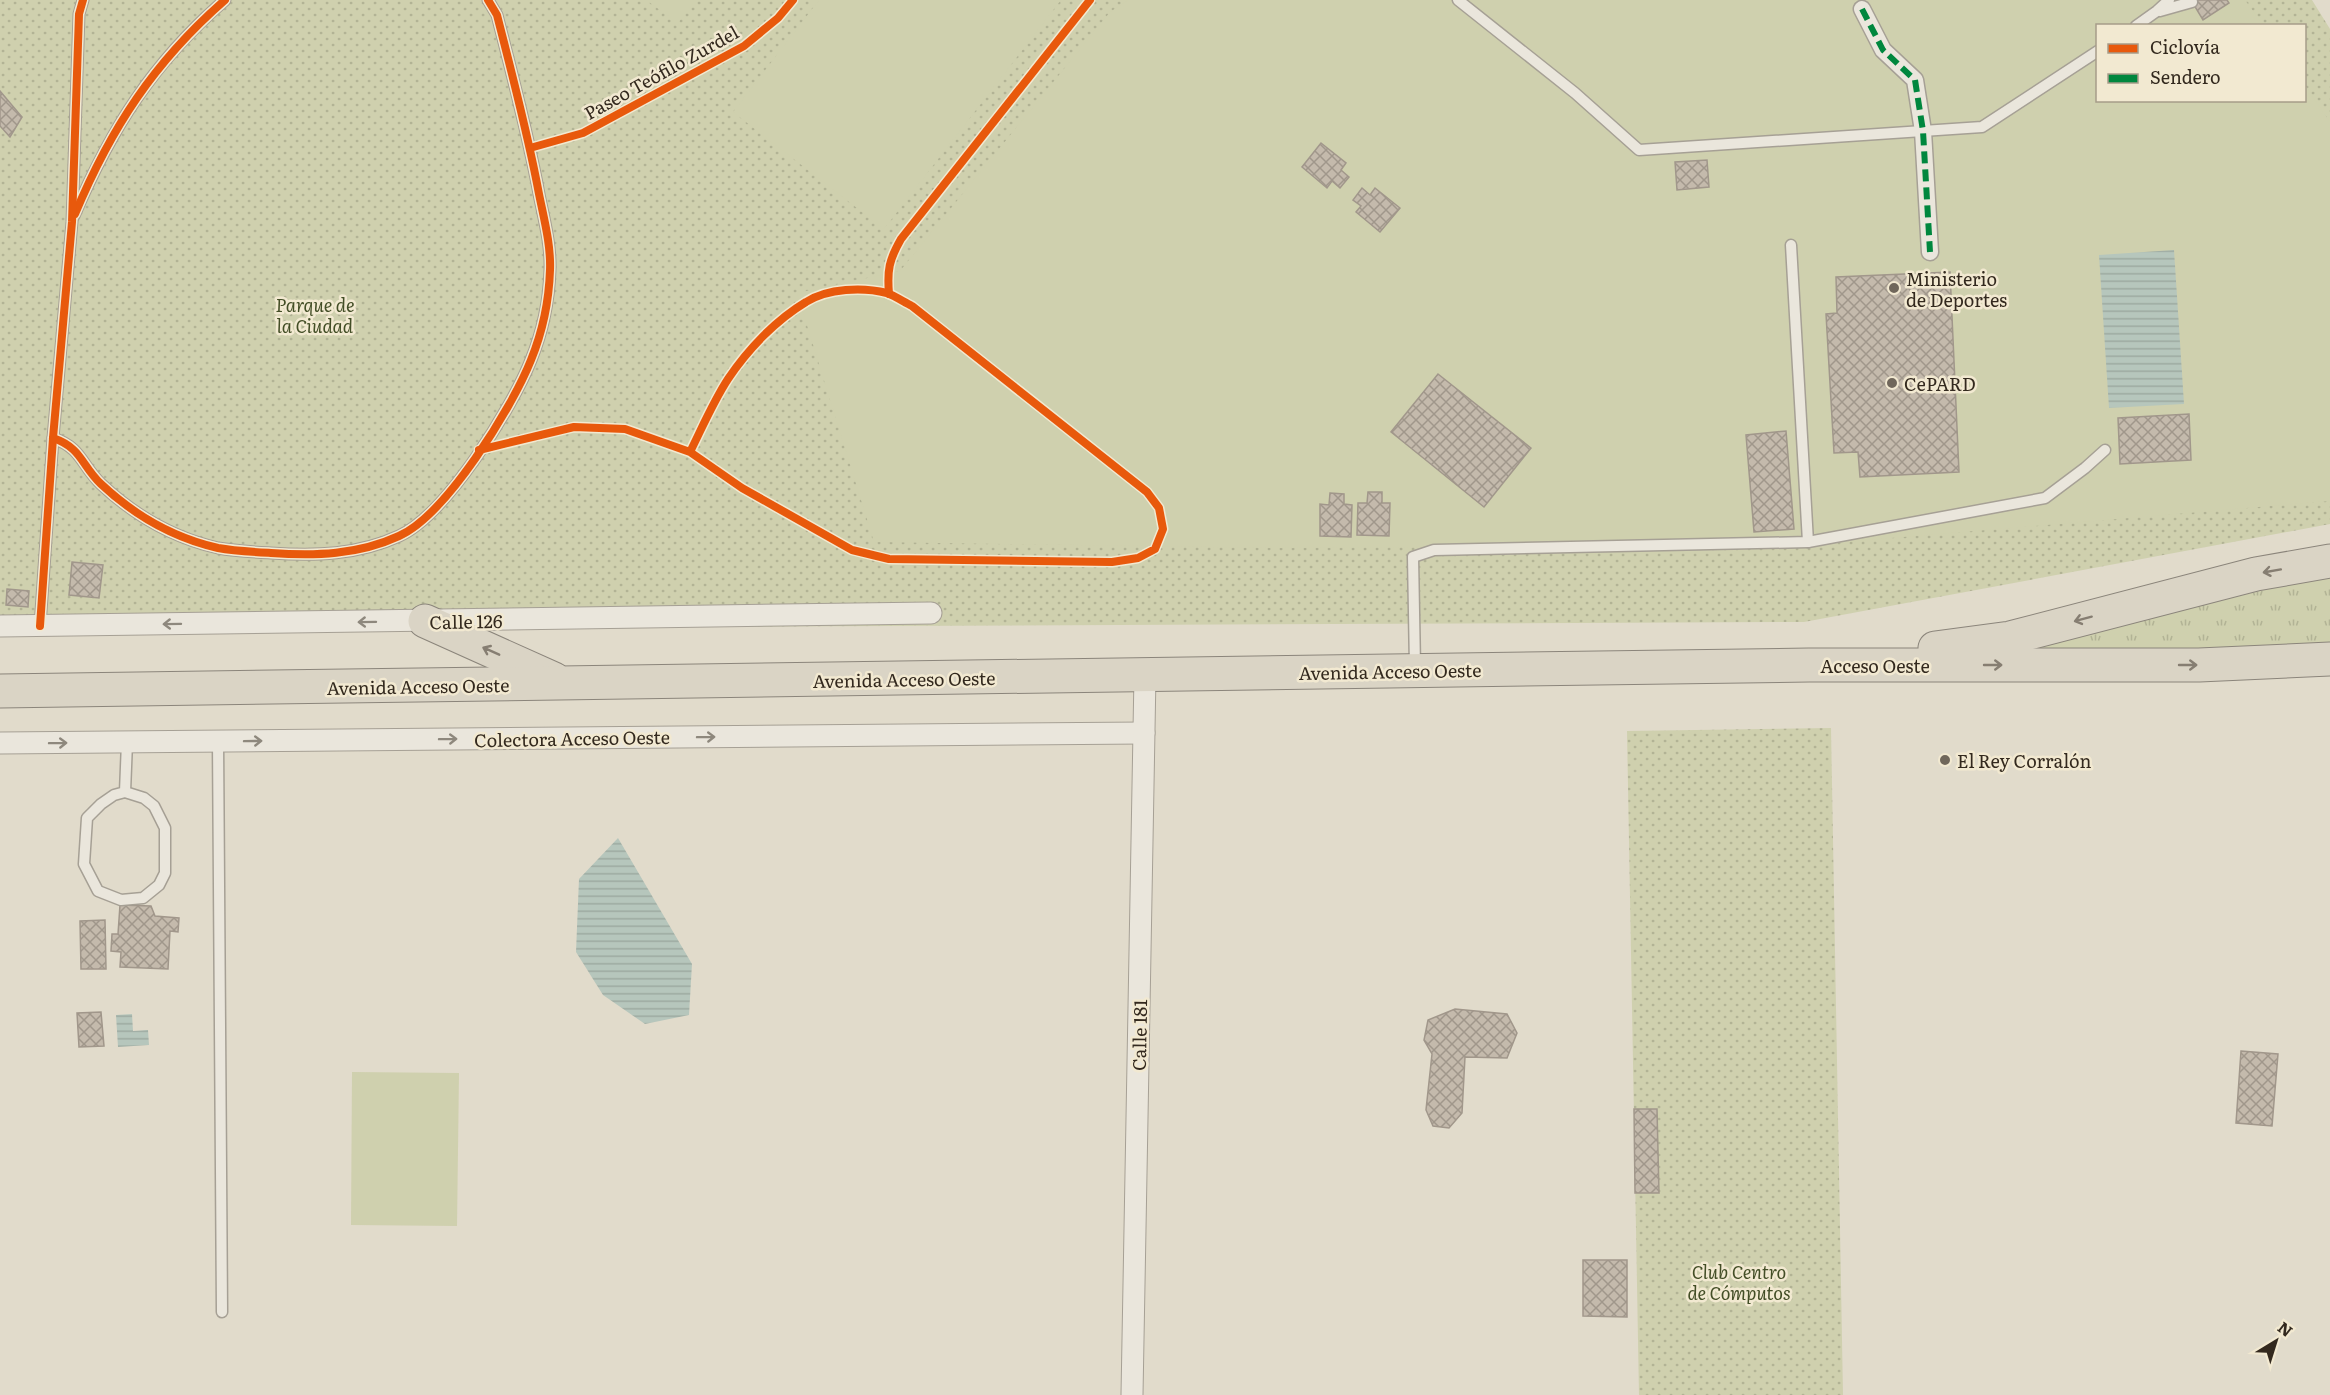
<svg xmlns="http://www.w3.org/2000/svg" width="2330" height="1395" viewBox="0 0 2330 1395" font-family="Literata,serif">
<defs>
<pattern id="grass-tufts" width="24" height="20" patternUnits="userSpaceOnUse" patternTransform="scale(1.5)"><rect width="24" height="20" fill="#cfd0ae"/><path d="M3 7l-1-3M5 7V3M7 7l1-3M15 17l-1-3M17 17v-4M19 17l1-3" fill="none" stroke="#b2b395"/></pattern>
<pattern id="park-dots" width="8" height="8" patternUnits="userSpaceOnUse" patternTransform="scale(1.5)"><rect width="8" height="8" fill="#cfd0ae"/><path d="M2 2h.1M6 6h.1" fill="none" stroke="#b2b395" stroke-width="1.8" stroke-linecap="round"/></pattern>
<pattern id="water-rules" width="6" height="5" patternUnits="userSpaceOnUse" patternTransform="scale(1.5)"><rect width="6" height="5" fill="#b6c6bc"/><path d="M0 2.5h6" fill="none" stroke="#9daaa1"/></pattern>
<pattern id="building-cross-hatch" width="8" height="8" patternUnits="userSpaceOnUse" patternTransform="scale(1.5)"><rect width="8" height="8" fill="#c4baac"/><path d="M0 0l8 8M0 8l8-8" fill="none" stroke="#a0978b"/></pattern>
</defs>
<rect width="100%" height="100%" fill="#e1dbcb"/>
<path fill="url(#grass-tufts)" d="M2330 573V645L2002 656Z"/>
<g fill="url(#park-dots)" fill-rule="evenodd">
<path d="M0 0H2312L2330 29V524L1804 622 0 630ZM2098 26H2304V100H2098Z"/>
<path d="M1831 728 1843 1395H1639L1627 731Z"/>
</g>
<g fill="#cfd0ae">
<path d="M646 0H695L678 23Z"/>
<path d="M819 0H1061L884 229 733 112Z"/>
<path d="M1128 0H2245L2263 25 2098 26V100H2304L2305 85 2330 122V501L1820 544 1277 548 874 542 797 293 900 271 1110 12Z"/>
<path d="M352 1072 459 1073 457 1226 351 1225Z"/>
</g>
<g fill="url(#water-rules)">
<path d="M2174 250 2184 404 2109 408 2099 255Z"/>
<path d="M618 838 692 964 689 1015 645 1024 603 995 576 952 579 879Z"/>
<path d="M132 1014 133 1031 148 1030 149 1045 118 1047 116 1015Z"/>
</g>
<g fill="url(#building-cross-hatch)" stroke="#a1978b" stroke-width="1.5">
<path d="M2191 0H2227L2229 3 2203 20Z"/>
<path d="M0 91 22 117 10 137 0 126Z"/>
<path d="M1321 143 1346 163 1341 170 1349 177 1340 188 1332 181 1327 188 1302 167Z"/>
<path d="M1707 160 1709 187 1677 190 1675 162Z"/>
<path d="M1362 188 1370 195 1375 188 1400 208 1380 232 1356 212 1361 206 1353 200Z"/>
<path d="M1950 272 1959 472 1860 477 1858 452 1834 453 1826 314 1837 313 1836 277Z"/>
<path d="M1438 374 1531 448 1484 507 1391 432Z"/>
<path d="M2189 414 2191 460 2120 464 2118 418Z"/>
<path d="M1786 431 1794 529 1754 532 1746 435Z"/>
<path d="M1368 492H1382V503H1390L1389 536 1357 535 1358 503H1367Z"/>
<path d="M1330 493 1344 494V504L1352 505 1351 537 1320 536V504L1329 505Z"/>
<path d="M72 562 103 565 99 598 69 595Z"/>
<path d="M7 589 29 591 28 607 6 605Z"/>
<path d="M120 905 151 906 155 916 179 918 178 932 170 931 168 969 120 967 121 952 111 951 112 934H118Z"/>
<path d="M105 920 106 969H81L80 921Z"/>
<path d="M1455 1009 1507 1014 1517 1033 1507 1058 1465 1057 1462 1113 1449 1128 1433 1126 1426 1110 1432 1054 1424 1040 1428 1020Z"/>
<path d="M101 1012 104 1046 79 1047 77 1013Z"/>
<path d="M2241 1051 2278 1054 2272 1126 2236 1123Z"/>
<path d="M1634 1109H1657L1659 1193H1635Z"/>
<path d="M1583 1260H1627V1317L1583 1316Z"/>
</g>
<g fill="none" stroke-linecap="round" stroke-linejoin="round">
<g stroke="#a6a095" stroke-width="13">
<g id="service">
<path d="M1458 0 1575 93 1639 150 1982 127 2098 51"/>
<path d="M2160 11 2192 2"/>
<path d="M2136 26 2157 11 2169 0"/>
<path d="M74 216C111 129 153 62 225 0"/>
<path d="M1791 245 1808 542"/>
<path d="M53 438C82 448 81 465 101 484 134 515 174 538 218 548 235 551 254 552 271 553 315 556 358 555 399 536 446 515 512 408 531 360 542 333 549 300 550 270 551 245 544 219 539 194 528 134 512 74 497 15L488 0"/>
<path d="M40 626 53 438 72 222 79 14 83 0"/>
<path d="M1415 667 1413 557 1434 550 1808 542 2045 498 2085 468 2105 450"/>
<path d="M218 741 222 1312"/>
<path d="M125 792 144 798 154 806 165 828V873L159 885 143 898 121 900 98 891 84 864 87 818 101 804 114 795 125 792 127 742"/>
</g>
</g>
<g stroke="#a6a095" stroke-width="19">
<path id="pedestrian" d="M1862 9 1883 50 1915 80 1923 131 1930 252"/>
</g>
<g stroke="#a6a095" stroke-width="23">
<g id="minor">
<path d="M0 626 931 613"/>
<path d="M0 743 1144 733"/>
<path d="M1132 1395 1145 675"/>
</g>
</g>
<g stroke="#8b857b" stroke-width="35">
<g id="trunk">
<path d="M425 621 554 679"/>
<path d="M1935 648 2010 638 2256 574 2330 561"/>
<path d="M0 691 1809 665H2199L2330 659"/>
</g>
</g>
<use href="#service" stroke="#eae6dc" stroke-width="10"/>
<use href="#pedestrian" stroke="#eae6dc" stroke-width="16"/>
<use href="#minor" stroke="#eae6dc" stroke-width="21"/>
<use href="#trunk" stroke="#dad4c5" stroke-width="33"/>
<path stroke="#00873e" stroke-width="6" stroke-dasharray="12 6" stroke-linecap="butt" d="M1862 9 1883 50 1915 80 1923 131 1930 252"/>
<g stroke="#f2e9d1" stroke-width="11">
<g id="cycleway">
<path d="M530 148 583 133 744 46 778 18 793 0"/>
<path d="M75 214C111 128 154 62 225 0"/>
<path d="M889 294C887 270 889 260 901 239L1090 0"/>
<path d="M53 438C82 448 81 465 101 484 134 515 174 538 218 548 235 551 254 552 271 553 315 556 358 555 399 536 446 515 512 408 531 360 542 333 549 300 550 270 551 245 544 219 539 194 528 134 512 74 497 15L488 0"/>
<path d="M479 450 574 427 625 429 690 452 742 488 852 550 889 559 1112 562 1138 558 1155 549 1163 529 1159 508 1147 492 912 306C904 302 895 296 887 293 863 287 828 288 806 302 776 320 748 349 728 379 713 402 702 428 690 452"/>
<path d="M40 626 53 438 72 222 79 14 83 0"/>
</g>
</g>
<use href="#cycleway" stroke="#e8590c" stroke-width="8"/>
</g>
<defs><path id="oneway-shaft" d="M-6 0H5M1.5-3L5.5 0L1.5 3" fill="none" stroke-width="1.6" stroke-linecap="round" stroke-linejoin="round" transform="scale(1.5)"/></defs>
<g stroke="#867e72">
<use href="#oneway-shaft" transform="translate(2272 571) rotate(170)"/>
<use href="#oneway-shaft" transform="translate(2083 619) rotate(165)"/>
<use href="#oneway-shaft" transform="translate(491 651) rotate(-156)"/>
<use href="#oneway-shaft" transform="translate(1993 665)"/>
<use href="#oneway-shaft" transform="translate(2188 665)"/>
</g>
<g stroke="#8e887d">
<use href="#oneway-shaft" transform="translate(367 622) rotate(179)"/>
<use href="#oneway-shaft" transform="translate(172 624) rotate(179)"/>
<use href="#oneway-shaft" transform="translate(706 737) rotate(-1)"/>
<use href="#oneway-shaft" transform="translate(448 739) rotate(-1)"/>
<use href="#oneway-shaft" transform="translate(253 741) rotate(-1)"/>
<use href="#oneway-shaft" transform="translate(58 743) rotate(-1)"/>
</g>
<g fill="#70675b" stroke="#f2e9d1" stroke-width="2">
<circle cx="1894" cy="288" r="6"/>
<circle cx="1892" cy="383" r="6"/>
<circle cx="1945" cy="760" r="6"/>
</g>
<g text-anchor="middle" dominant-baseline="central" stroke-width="5" stroke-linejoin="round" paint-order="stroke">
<g font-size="18" fill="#33291e" stroke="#f2e9d1">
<text transform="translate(661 72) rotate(-29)">Paseo Teófilo Zurdel</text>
<text transform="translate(466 621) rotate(-1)">Calle 126</text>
<text x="1875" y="665">Acceso Oeste</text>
<text transform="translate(1390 671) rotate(-1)">Avenida Acceso Oeste</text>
<text transform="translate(904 679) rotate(-1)">Avenida Acceso Oeste</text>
<text transform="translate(418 686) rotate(-1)">Avenida Acceso Oeste</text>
<text transform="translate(572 738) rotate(-1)">Colectora Acceso Oeste</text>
<text transform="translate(1139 1035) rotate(-89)">Calle 181</text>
</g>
<g font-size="18" fill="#33291e" stroke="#f2e9d1" text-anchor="start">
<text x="1906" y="278">Ministerio<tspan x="1906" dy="21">de Deportes</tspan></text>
<text x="1904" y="383">CePARD</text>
<text x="1957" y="760">El Rey Corralón</text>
</g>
<g font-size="18" font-style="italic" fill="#434e26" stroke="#f2e9d1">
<text x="315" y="304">Parque de<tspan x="315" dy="21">la Ciudad</tspan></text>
<text x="1739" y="1271">Club Centro<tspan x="1739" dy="21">de Cómputos</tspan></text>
</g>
</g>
<rect x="2096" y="24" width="210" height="78" fill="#f2e9d1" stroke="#a69c89" stroke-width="1.5"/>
<rect x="2108" y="44" width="30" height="9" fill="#e8590c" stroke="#a69c89" stroke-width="1.5"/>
<text x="2150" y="54" font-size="18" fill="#33291e">Ciclovía</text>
<rect x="2108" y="74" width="30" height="9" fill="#00873e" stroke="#a69c89" stroke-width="1.5"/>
<text x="2150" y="84" font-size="18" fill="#33291e">Sendero</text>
<g transform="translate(2276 1341) rotate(38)" stroke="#f2e9d1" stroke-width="4.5" paint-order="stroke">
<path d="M0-4.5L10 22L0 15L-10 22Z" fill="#33291e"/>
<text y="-9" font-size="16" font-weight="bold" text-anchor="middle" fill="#33291e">N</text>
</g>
</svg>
